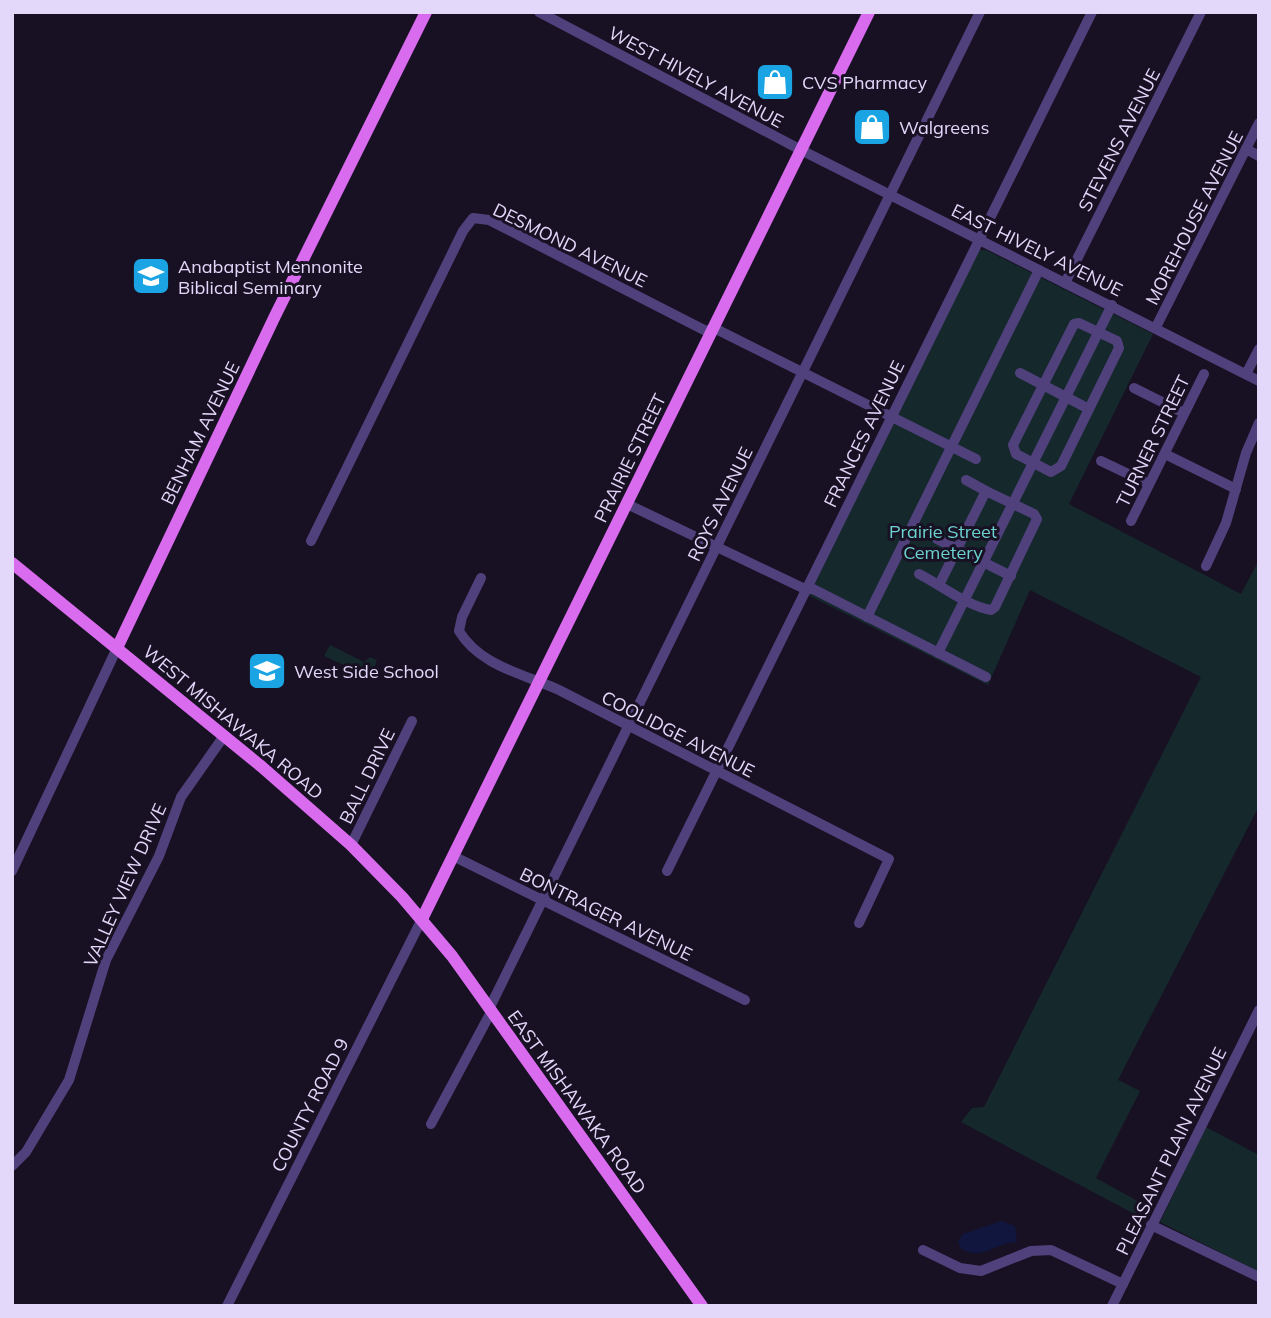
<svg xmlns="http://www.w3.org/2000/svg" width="1271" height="1318" viewBox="0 0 1271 1318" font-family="Mulish,sans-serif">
<rect width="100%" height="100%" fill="#181123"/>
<g fill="#15282c">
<path d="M979 250H986L1153 334 1069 504 1241 594 1259 560V806L1118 1080 1140 1091 1096 1178 1150 1208 1144 1219 961 1122 972 1108 984 1107 1201 677 1030 590 988 685 806 594Z"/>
<path d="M330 645 364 662 370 657 377 660 371 677 324 656Z"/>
<path d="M1206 1127 1259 1155V1272L1160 1222Z"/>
</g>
<path fill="#10163d" d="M1001 1221 1015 1226 1017 1242C994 1243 982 1262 960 1248L958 1241 963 1234Z"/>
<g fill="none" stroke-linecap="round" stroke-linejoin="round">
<g stroke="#50417c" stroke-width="10">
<path d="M539 12 801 150 1259 381"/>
<path d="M1246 149 1259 156"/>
<path d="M1065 283 1201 12"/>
<path d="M1079 323 1117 341 1119 348 1061 466 1051 472 1016 454 1013 445 1074 324Z"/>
<path d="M1156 327 1259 123"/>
<path d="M1020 373 1089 409"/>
<path d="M1246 374 1259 349"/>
<path d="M1134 388 1184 413"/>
<path d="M1165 454 1236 489"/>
<path d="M1101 461 1149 484"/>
<path d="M966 480 986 491"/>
<path d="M627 504 805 589H813L986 677"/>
<path d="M1131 521 1204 374"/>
<path d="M937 539 1011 576"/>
<path d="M311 541 463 231 473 218 489 220 706 331 714 328 976 459"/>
<path d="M1206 566 1226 523 1246 453 1259 423"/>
<path d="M919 574C941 585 967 606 991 610L995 607 1037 519 1034 514 986 491 939 585"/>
<path d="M481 578 462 617 459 631C480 666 524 674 559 690L889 859 859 923"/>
<path d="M867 617 1039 270"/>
<path d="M938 653 1112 305"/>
<path d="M351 845 412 721"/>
<path d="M453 856 745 1000"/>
<path d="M12 871 117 648"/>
<path d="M667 871 1092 12"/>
<path d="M489 1009 980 12"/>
<path d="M431 1124 491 1012"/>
<path d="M12 1166 26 1152 69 1080 106 960 159 856 181 797 224 736"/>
<path d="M1151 1225 1259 1277"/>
<path d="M923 1250 960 1268 981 1271 1031 1251 1051 1250 1123 1284"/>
<path d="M227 1306 422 919"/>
<path d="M1112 1306 1259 1010"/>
</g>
<g stroke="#d96bee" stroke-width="12">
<path d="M12 563 262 767 351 845 402 897 452 956 702 1306"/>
<path d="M117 648 275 316 426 12"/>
<path d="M422 919 869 12"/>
</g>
</g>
<defs>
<g id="shop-square" transform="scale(2.0125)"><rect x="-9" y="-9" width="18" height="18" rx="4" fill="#1aa4e3" stroke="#181123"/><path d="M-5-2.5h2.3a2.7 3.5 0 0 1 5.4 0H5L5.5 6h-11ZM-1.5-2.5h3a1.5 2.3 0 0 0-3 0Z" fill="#fff"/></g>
<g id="university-square" transform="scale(2.0125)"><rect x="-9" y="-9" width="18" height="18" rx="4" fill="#1aa4e3" stroke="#181123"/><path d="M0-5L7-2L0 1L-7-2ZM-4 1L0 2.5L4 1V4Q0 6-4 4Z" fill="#fff"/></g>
<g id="school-square" transform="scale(2.0125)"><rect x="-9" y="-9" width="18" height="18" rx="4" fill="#1aa4e3" stroke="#181123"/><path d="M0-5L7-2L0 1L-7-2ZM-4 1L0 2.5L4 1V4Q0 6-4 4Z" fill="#fff"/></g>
</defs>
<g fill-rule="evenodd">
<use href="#shop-square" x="775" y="82"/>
<use href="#shop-square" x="872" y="127"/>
<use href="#university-square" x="151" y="276"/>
<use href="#school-square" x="267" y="671"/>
</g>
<g text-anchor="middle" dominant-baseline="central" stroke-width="6" stroke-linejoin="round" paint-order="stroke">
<g font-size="18" fill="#e3d7fa" stroke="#181123">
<text transform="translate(696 77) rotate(28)">WEST HIVELY AVENUE</text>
<text transform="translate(1119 140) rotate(-63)">STEVENS AVENUE</text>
<text transform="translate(1194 218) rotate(-63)">MOREHOUSE AVENUE</text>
<text transform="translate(570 245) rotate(26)">DESMOND AVENUE</text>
<text transform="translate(1037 250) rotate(26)">EAST HIVELY AVENUE</text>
<text transform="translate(200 433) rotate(-64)">BENHAM AVENUE</text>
<text transform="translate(864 434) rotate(-64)">FRANCES AVENUE</text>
<text transform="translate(1153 441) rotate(-64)">TURNER STREET</text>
<text transform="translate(630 458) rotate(-64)">PRAIRIE STREET</text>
<text transform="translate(720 504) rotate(-64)">ROYS AVENUE</text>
<text transform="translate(233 722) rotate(40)">WEST MISHAWAKA ROAD</text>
<text transform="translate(678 734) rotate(27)">COOLIDGE AVENUE</text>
<text transform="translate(367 776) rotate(-64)">BALL DRIVE</text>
<text transform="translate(125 885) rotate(-66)">VALLEY VIEW DRIVE</text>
<text transform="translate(606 914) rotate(26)">BONTRAGER AVENUE</text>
<text transform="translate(577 1102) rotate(54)">EAST MISHAWAKA ROAD</text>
<text transform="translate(310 1105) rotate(-63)">COUNTY ROAD 9</text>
<text transform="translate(1171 1151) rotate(-64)">PLEASANT PLAIN AVENUE</text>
</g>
<g font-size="18" fill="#e3d7fa" stroke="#181123" text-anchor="start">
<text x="802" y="82">CVS Pharmacy</text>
<text x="899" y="127">Walgreens</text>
<text x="178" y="266">Anabaptist Mennonite<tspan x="178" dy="21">Biblical Seminary</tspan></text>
<text x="294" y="671">West Side School</text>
</g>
<g font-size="18" fill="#6bd2cf" stroke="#181123">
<text x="943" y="531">Prairie Street<tspan x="943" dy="21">Cemetery</tspan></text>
</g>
</g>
<rect width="1271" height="1318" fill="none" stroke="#e3d7fa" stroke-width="28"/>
</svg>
